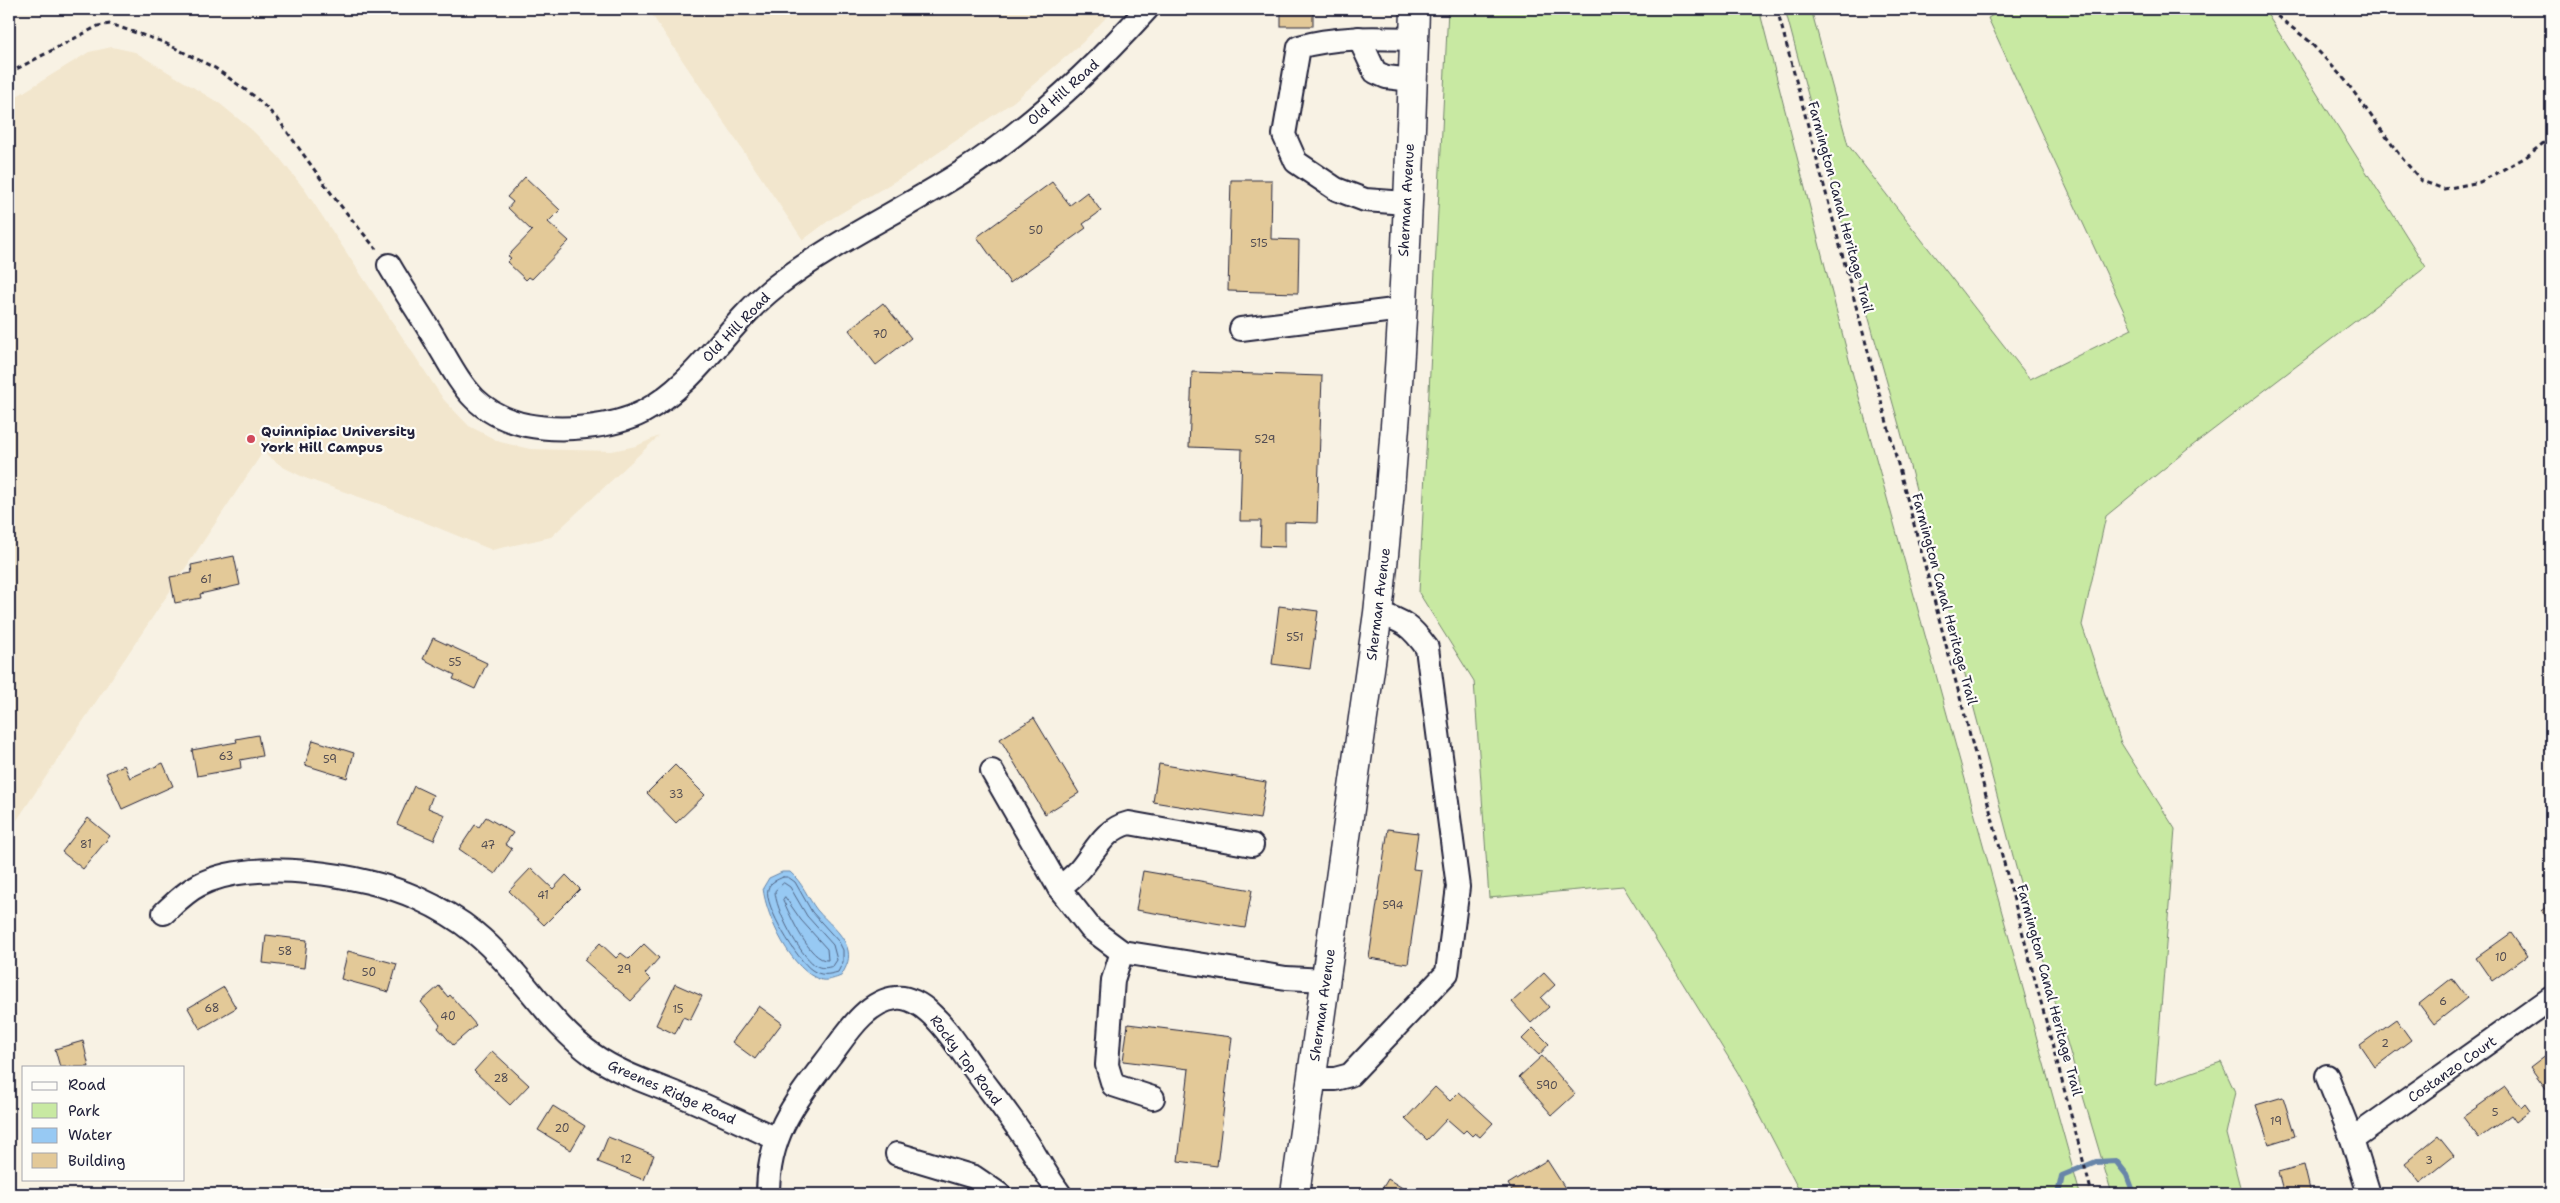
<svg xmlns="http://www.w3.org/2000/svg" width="2560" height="1203" viewBox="0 0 2560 1203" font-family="'Shantell Sans',sans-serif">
<rect width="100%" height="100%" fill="#f8f2e4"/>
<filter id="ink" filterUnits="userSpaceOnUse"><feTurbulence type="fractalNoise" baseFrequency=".02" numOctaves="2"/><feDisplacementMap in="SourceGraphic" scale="10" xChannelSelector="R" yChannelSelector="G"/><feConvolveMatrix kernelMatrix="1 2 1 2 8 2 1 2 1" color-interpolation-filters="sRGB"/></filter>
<g filter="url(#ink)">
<g fill="#f2e6cd">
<path d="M648 9H1114L1082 43 1013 102 907 174 831 219 803 240Z"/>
<path d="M112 47 135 52 219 103 252 130 278 156 305 190 444 400 469 426 500 442 530 449 612 451 636 446 659 436 551 537 492 550 385 506 305 478 283 467 263 452 9 832V101L89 52Z"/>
</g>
<g fill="#c8e9a2" stroke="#75866e">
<path d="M1448 9H1759L1854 379 2080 1194H1801L1738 1073 1623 886 1489 898 1474 681 1419 593Z"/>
<path d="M1785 9H1811L1848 145 2030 379 2132 329 1988 18 2003 9H2264L2426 267 2188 449 2106 516 2082 625 2121 743 2175 829 2155 1085 2221 1062 2235 1092 2226 1134 2242 1194H2112L2022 890 1899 425 1846 237Z"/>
</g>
<path fill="#97c9f3" stroke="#6886a9" d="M782 872H790C803 883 807 897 817 910 827 922 842 932 847 947 851 958 847 966 841 976 836 978 828 981 822 980 792 973 766 916 763 888L769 878Z"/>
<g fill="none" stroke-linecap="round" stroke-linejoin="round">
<g stroke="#516585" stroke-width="1">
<path d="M783 877H788L795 882 812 912 839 942 843 950V962L838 972C828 975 821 976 812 970 798 961 763 905 768 889 770 882 777 880 783 877Z"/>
<path d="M784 883 790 887 807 916 833 945 837 960 833 966C827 968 821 969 815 965 799 954 775 909 775 891Z"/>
<path d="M785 897 801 920 827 949 828 960C810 962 790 915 783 900Z"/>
</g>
<path stroke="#6886a9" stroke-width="6" d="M2058 1194 2062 1176 2096 1162 2116 1161 2127 1175 2134 1194"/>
</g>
<g fill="#e3c998" stroke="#22223b">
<rect x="1281" y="9" width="32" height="17"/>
<path d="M525 177 560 210 548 222 569 241 532 279 529 277 526 280 507 262 511 258 508 256 532 231 508 208 513 202 507 197Z"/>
<path d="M1231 180H1272L1271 239 1299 240 1298 293 1228 291Z"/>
<path d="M1052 182 1070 205 1087 192 1101 211 1083 224 1086 228 1010 283 977 237Z"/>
<path d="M883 303 911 338 876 365 849 330Z"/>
<path d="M1192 372 1322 376 1317 523 1285 522V547L1260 546 1261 521H1240L1242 449 1189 447Z"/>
<path d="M234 556 240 585 200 594 201 598 175 603 170 577 192 573 191 565Z"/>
<path d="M1279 606 1318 611 1310 669 1272 664Z"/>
<path d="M433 638 487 663 475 689 453 679 455 675 423 659Z"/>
<path d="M1034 718 1079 793 1045 814 1000 739Z"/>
<path d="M258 735 262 756 240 760 241 768 197 776 192 750 237 742 236 739Z"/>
<path d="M313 740 354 753 347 778 305 765Z"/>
<path d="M163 763 173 786 122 809 106 773 124 765 130 778Z"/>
<path d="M1159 764 1266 782 1260 819 1153 802Z"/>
<path d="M675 765 705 795 676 823 647 793Z"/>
<path d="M414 786 433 795 428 808 445 815 434 840 397 824Z"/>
<path d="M486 817 513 833 505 844 512 849 495 874 459 849 475 825 479 827Z"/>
<path d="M88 818 110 836 83 869 62 852Z"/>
<path d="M1388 829 1418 833 1413 869 1421 870 1408 964 1369 958Z"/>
<path d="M531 868 553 889 566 875 580 889 544 925 509 891Z"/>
<path d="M1143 871 1252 890 1245 928 1136 910Z"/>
<path d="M2551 904V924L2542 911Z"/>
<path d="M2511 933 2527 956 2492 981 2476 958Z"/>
<path d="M266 935 307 940 304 968 263 963Z"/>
<path d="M600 943 616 958 621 953 629 959 644 944 659 958 645 974 651 980 631 1001 584 960Z"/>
<path d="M348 951 397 964 389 992 341 979Z"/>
<path d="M1544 973 1555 985 1541 998 1549 1007 1531 1023 1512 1002Z"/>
<path d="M2452 978 2467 998 2434 1024 2419 1004Z"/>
<path d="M675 984 702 996 690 1020 683 1017 675 1034 656 1025Z"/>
<path d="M439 986 448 997 450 995 476 1025 453 1045 438 1028 440 1025 421 1002Z"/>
<path d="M224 987 236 1008 200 1029 188 1008Z"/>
<path d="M759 1006 782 1023 755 1059 732 1042Z"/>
<path d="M2396 1019 2411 1040 2375 1067 2360 1045Z"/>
<path d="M1128 1024 1232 1037 1217 1166 1178 1161 1189 1069 1123 1061Z"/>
<path d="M1533 1028 1549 1044 1539 1055 1522 1039Z"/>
<path d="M83 1041 89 1067H60L55 1049Z"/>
<path d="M492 1051 529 1085 510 1105 474 1071Z"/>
<path d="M2551 1051V1086L2547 1090 2530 1067Z"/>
<path d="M1542 1056 1575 1094 1552 1115 1519 1077Z"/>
<path d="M1435 1087 1450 1101 1459 1092 1493 1123 1480 1137 1475 1133 1472 1136 1466 1130 1463 1133 1447 1119 1427 1140 1405 1119Z"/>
<path d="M2505 1087 2521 1108 2525 1104 2530 1111 2516 1122 2511 1115 2479 1138 2463 1117Z"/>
<path d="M2283 1097 2295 1136 2269 1144 2256 1105Z"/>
<path d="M553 1106 585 1126 571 1150 538 1130Z"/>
<path d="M2438 1136 2454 1156 2420 1183 2405 1163Z"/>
<path d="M608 1137 654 1155 644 1180 598 1162Z"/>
<path d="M1547 1160 1565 1188 1555 1194H1514L1508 1184Z"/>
<path d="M2304 1165 2311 1194H2284L2278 1172Z"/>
<path d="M1388 1179 1412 1194H1379Z"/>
</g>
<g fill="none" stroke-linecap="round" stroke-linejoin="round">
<g stroke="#22223b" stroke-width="26">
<g id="minor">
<path d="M1359 38 1375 72 1386 77 1412 80"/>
<path d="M1406 203 1365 200 1336 189 1296 162 1284 135 1299 47C1336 36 1376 38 1414 39"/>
<path d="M389 265C404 291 421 315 436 341 461 383 473 413 526 425 560 432 612 428 643 412 698 383 728 323 776 286 833 242 901 211 962 172 1032 127 1092 70 1147 9"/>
<path d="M1241 329 1402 309"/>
<path d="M992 771 1059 888 1091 929 1122 952 1286 978 1326 980"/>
<path d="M1059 888C1067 881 1076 875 1082 867 1097 848 1105 829 1129 823L1252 845"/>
<path d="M164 913C175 903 185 892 199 885 252 857 364 874 417 898 437 907 458 919 475 933 519 969 549 1024 593 1055 620 1074 653 1084 682 1096 714 1109 744 1124 775 1138"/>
<path d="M1122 952 1113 980 1107 1065 1113 1085 1153 1098"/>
<path d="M2327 1076 2352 1139 2369 1194"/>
<path d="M1312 1079H1335L1350 1075 1447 973 1458 887 1427 648C1411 626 1404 621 1378 613"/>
<path d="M2352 1139 2551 998"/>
<path d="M897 1154 974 1177 999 1194"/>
<path d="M768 1194C768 1134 795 1102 830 1056 846 1035 866 1001 896 998 907 996 922 1005 930 1013 947 1028 959 1048 972 1066 988 1088 1004 1108 1019 1130 1034 1151 1045 1174 1060 1194"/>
</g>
</g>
<g stroke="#22223b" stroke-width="31">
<path id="major" d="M1295 1194 1378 613C1400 413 1409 210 1415 9"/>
</g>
<g stroke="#22223b" stroke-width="3" stroke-dasharray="5 4" stroke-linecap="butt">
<path d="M1777 9 2092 1194"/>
<path d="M2272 9 2277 16 2308 40 2345 80 2401 157 2422 181 2444 189 2480 182 2526 157 2551 137"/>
<path d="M9 73 98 26 110 24 163 42 215 68 254 96 278 119 336 200 376 249"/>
</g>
<use href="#minor" stroke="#fdfcf7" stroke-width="22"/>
<use href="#major" stroke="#fdfcf7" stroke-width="28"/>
</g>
</g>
<circle fill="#d1495b" stroke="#fdfcf7" stroke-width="2" cx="251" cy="439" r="5"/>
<g text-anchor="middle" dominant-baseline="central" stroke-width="4.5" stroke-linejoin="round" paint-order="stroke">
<g font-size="11" fill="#524c52">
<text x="1036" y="230">50</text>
<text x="1259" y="243">515</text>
<text x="880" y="334">70</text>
<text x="1265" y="439">529</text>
<text x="206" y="579">61</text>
<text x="1295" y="637">551</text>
<text x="455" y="662">55</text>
<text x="226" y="756">63</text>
<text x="330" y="759">59</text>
<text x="676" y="794">33</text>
<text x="86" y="844">81</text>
<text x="488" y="845">47</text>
<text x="543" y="895">41</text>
<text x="1393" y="905">594</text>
<text x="285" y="951">58</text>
<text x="2501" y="957">10</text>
<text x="624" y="969">29</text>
<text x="369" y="972">50</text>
<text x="2443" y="1001">6</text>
<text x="212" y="1008">68</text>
<text x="678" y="1009">15</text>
<text x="448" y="1016">40</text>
<text x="2385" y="1043">2</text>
<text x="501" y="1078">28</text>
<text x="1547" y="1085">590</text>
<text x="2495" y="1112">5</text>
<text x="2276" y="1121">19</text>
<text x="562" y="1128">20</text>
<text x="626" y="1159">12</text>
<text x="2429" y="1160">3</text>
</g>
<g font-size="14" fill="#22223b" stroke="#fdfcf7">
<text transform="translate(1063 92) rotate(-42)">Old Hill Road</text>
<text transform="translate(1406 200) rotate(-87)">Sherman Avenue</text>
<text transform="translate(1841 207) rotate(75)">Farmington Canal Heritage Trail</text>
<text transform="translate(736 327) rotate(-46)">Old Hill Road</text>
<text transform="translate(1945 599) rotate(75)">Farmington Canal Heritage Trail</text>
<text transform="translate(1378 604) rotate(-83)">Sherman Avenue</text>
<text transform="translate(2050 990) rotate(75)">Farmington Canal Heritage Trail</text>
<text transform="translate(1322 1005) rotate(-82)">Sherman Avenue</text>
<text transform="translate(966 1060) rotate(53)">Rocky Top Road</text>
<text transform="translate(2452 1069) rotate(-35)">Costanzo Court</text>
<text transform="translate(672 1092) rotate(24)">Greenes Ridge Road</text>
</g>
<g font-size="14" font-weight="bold" fill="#22223b" stroke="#fdfcf7" text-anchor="start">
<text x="261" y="431">Quinnipiac University<tspan x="261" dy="16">York Hill Campus</tspan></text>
</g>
</g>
<rect width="2560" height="1203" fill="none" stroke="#fdfcf7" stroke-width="30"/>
<rect x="15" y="15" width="2530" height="1173" fill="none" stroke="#22223b" stroke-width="2" filter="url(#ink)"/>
<rect x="22" y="1066" width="162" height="115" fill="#fdfcf7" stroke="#a5a5ac"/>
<rect x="32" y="1082" width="25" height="8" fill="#fdfcf7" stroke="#a5a5ac"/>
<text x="68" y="1090" font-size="15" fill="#22223b">Road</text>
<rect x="32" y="1103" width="25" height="15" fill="#c8e9a2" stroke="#a5a5ac"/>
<text x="68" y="1116" font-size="15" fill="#22223b">Park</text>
<rect x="32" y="1128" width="25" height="15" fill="#97c9f3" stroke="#a5a5ac"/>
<text x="68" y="1140" font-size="15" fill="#22223b">Water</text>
<rect x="32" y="1153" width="25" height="15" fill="#e3c998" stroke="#a5a5ac"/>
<text x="68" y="1166" font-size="15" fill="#22223b">Building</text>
</svg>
